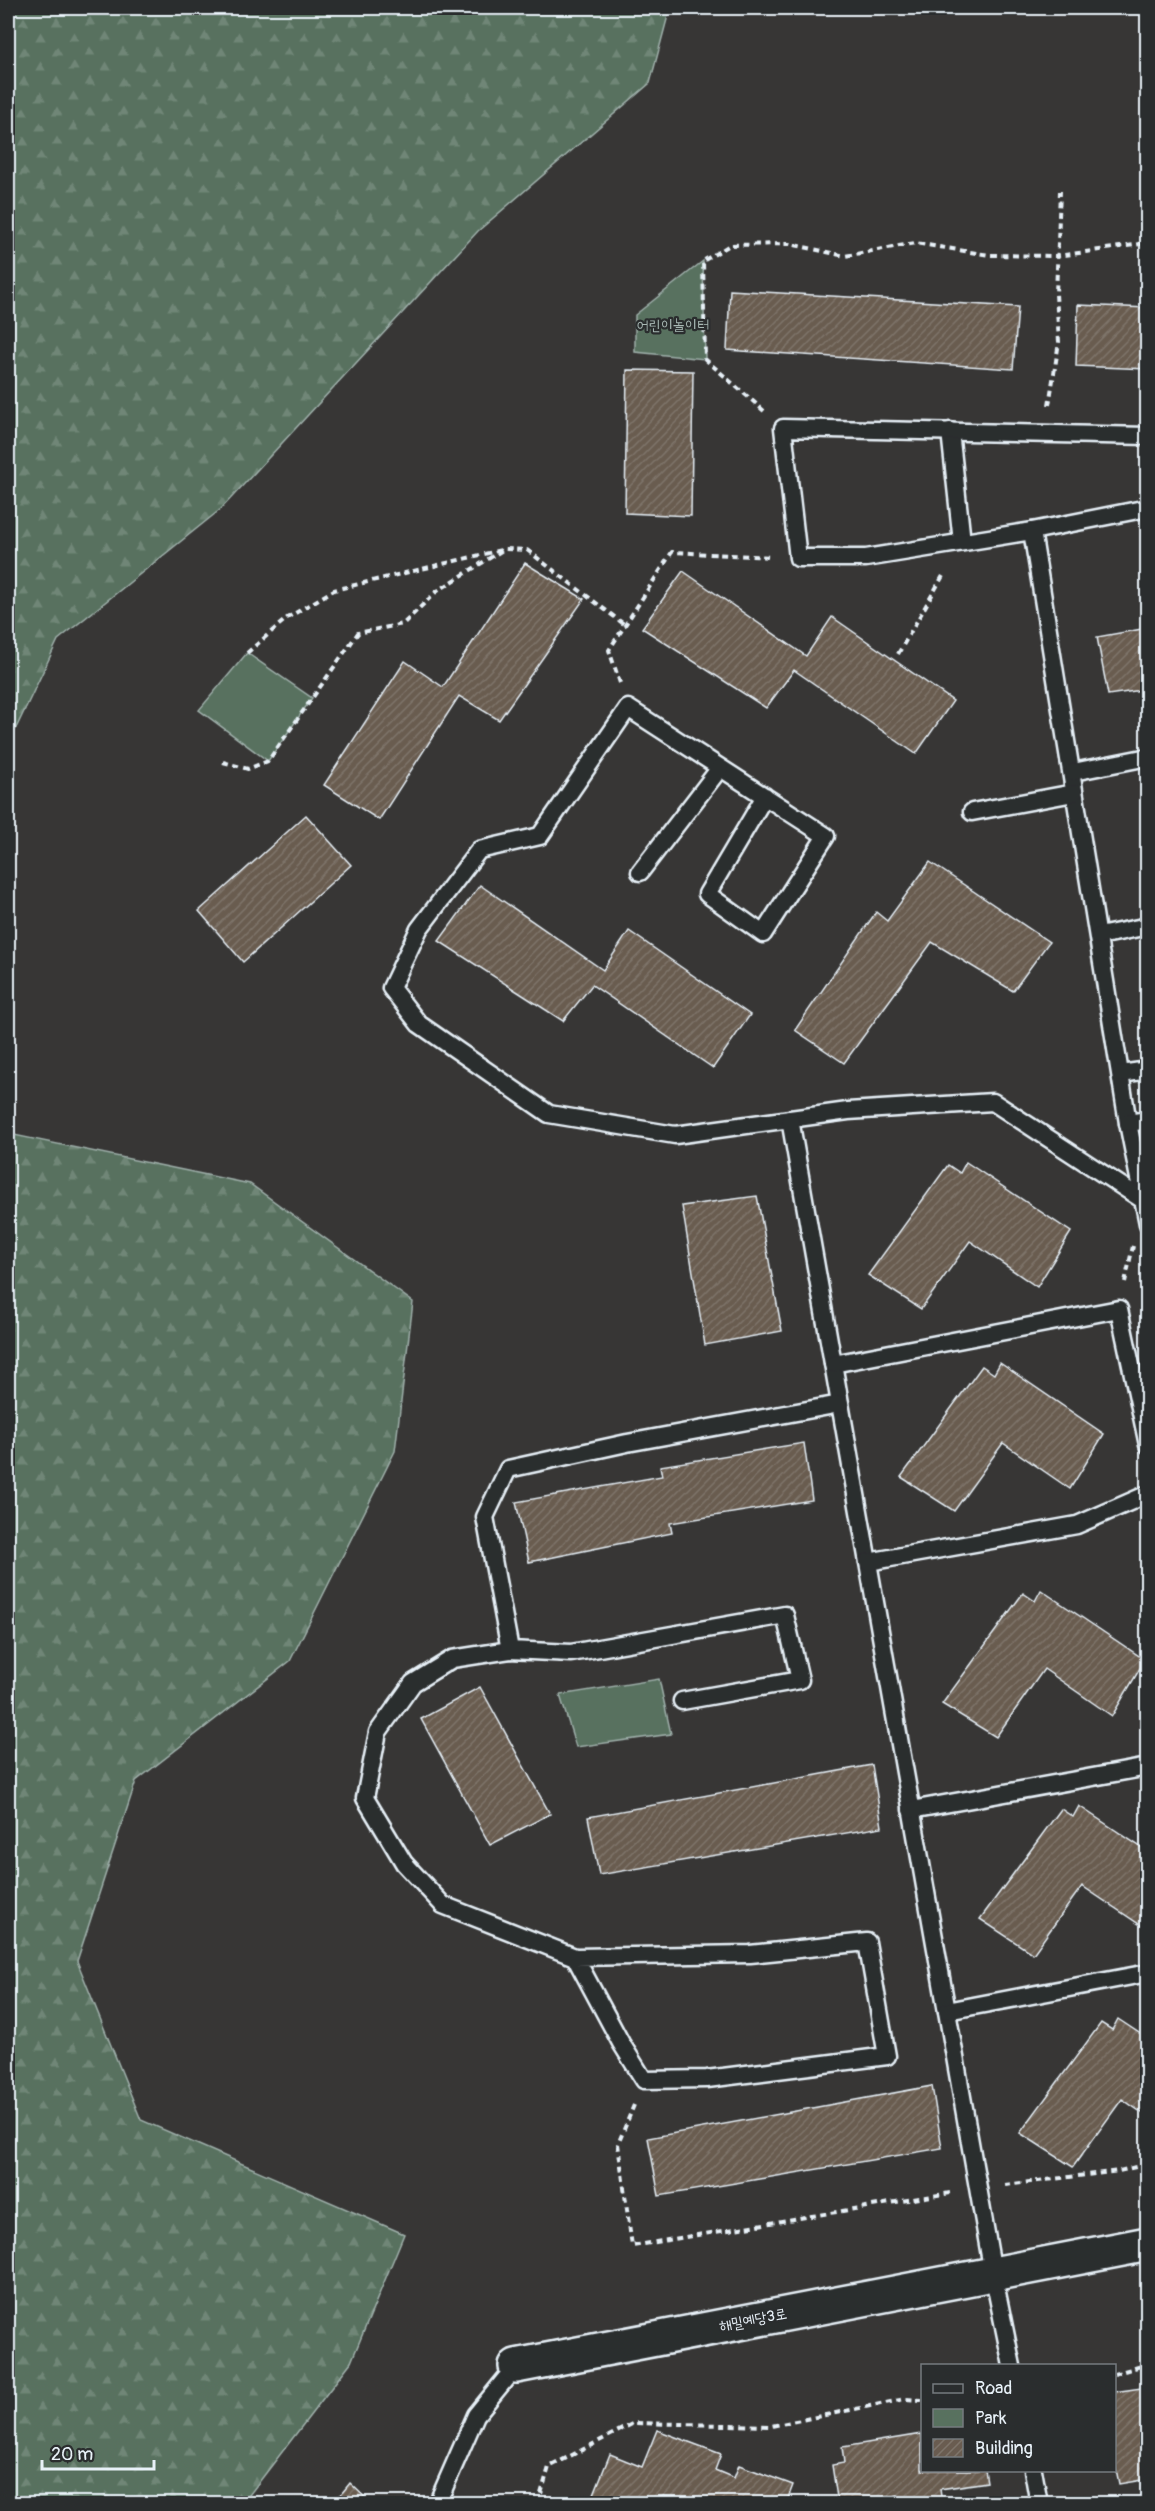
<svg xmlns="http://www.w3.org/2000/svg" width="1155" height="2511" viewBox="0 0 1155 2511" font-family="Pangolin,'Poor Story',sans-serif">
<defs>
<pattern id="forest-firs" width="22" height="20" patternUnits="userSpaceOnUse" patternTransform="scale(1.5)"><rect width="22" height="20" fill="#58715f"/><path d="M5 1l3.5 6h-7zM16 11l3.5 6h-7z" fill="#708677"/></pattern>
<pattern id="building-hatch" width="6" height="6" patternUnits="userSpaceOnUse" patternTransform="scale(1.5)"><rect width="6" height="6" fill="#695c50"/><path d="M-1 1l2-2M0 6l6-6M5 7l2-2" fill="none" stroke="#7e746a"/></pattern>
</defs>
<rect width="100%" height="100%" fill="#373635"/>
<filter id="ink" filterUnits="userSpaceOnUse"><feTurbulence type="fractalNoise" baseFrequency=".0167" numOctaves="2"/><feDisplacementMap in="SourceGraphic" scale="12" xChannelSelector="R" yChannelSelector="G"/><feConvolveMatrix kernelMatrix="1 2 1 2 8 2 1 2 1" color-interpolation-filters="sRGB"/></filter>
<g filter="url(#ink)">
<g fill="url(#forest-firs)" stroke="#a0b1ac" stroke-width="1.5">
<path d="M8 8H670L650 83 478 231 221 509 58 640 8 745Z"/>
<path d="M8 1121 9 1134 250 1184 413 1302 395 1451 290 1661 136 1781 77 1961 141 2120 404 2234 351 2362 243 2503H8Z"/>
</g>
<g fill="#58715f" stroke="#a0b1ac" stroke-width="1.5">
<path d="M703 261 705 359 635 352V315Z"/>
<path d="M247 653 312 698 268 761 199 710Z"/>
<path d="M659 1679 671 1734 576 1747 560 1695Z"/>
</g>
<g fill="url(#building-hatch)" stroke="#e8f1f8" stroke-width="1.5">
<path d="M730 290 1018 307 1013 369 727 350Z"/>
<path d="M1078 305 1148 308V369L1076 366Z"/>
<path d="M627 370 693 371 691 516 625 513Z"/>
<path d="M525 563 584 599 499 720 459 696 379 820 324 785 405 661 443 687Z"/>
<path d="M683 571 806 656 832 617 953 701 916 754 794 670 766 708 642 628Z"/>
<path d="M1148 628V689L1108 695 1097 637Z"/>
<path d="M306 815 351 865 243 962 199 911Z"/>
<path d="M930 862 1049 942 1013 991 932 942 844 1063 795 1030 876 912 887 921Z"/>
<path d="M480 885 603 970 629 931 750 1015 713 1068 592 985 563 1021 439 941Z"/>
<path d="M966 1162 1071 1232 1037 1287 970 1241 921 1309 868 1275 948 1165 960 1173Z"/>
<path d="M757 1196 782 1331 705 1345 682 1206Z"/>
<path d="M1000 1363 1104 1434 1070 1489 1003 1443 954 1511 901 1477 982 1366 994 1374Z"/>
<path d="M804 1443 812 1500 670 1523 672 1533 529 1562 516 1502 662 1476 660 1466Z"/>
<path d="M1041 1590 1145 1660 1112 1716 1044 1669 996 1737 942 1704 1023 1593 1035 1601Z"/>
<path d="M480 1687 550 1814 490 1845 421 1719Z"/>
<path d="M872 1765 882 1827 599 1875 588 1817Z"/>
<path d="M1079 1806 1148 1852V1930L1082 1886 1033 1954 980 1919 1061 1809 1073 1817Z"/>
<path d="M1118 2019 1148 2039V2117L1122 2099 1073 2167 1020 2133 1101 2023 1112 2030Z"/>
<path d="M932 2086 942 2148 659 2196 648 2138Z"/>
<path d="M1148 2387V2479L1119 2484 1114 2459V2392Z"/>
<path d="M657 2430 721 2454 715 2470 734 2478 739 2465 793 2485 788 2498 802 2504H683L664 2496 650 2500 649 2504H590L610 2454 642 2467Z"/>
<path d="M922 2434V2470H985L987 2482 940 2489 942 2504H899L898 2495 838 2504 832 2465 844 2463 842 2447Z"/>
<path d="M350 2483 372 2504H333Z"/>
</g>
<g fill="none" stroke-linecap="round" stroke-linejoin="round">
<g stroke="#e8f1f8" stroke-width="21">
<g id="lane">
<path d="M950 431 962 542"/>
<path d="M1148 436 783 428 798 558H866L1032 531 1148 508"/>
<path d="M1032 531 1128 1123 1148 1224"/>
<path d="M1073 772 1148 757"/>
<path d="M765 796 707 894 763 934 826 836 628 708 540 836 479 850 419 929 391 988 419 1024 549 1114 675 1135 848 1111 993 1102 1143 1200 1148 1201"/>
<path d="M972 812 1074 793"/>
<path d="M640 872 720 768"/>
<path d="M1099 936 1148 926"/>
<path d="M1121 1074 1148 1070"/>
<path d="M790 1119 993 2273 1012 2366"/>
<path d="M1128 1123 1148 1120"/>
<path d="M833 1364 1119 1309 1148 1445"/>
<path d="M868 1562 1077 1525 1148 1494"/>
<path d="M510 1650 452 1659 413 1683 378 1732 365 1798 404 1863 443 1905 575 1957 750 1954 867 1942 887 2056 707 2079 644 2080 621 2043 575 1957"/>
<path d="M682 1701 800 1680 785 1615 571 1653 510 1650 485 1517 508 1469 627 1443 840 1404"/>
<path d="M911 1810 1148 1767"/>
<path d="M947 2011 1148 1973"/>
<path d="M1033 2470 1039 2504"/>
<path d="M437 2504 476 2415 516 2366"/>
</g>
</g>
<g stroke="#e8f1f8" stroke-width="38">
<path id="street" d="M516 2366 1148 2244"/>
</g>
<g stroke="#e8f1f8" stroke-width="4" stroke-dasharray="6 4.5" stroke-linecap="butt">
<path d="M1049 405 1059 342 1056 294 1060 191"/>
<path d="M764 411 705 359 703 261 730 245 790 244 845 256 915 243 989 255 1058 256 1148 243"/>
<path d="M247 653 287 618 334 590 501 550"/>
<path d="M898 654 944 574"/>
<path d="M620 683 609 650 672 552 771 557"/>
<path d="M223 762 248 769 268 761 358 633 403 624 436 592 504 549 527 550 625 625"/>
<path d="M1125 1282 1133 1246"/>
<path d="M634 2105 618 2144 632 2246 950 2193"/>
<path d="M1005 2185 1119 2171 1148 2164"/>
<path d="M1114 2374 1148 2364"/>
<path d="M538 2504 549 2467 634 2423 771 2426 905 2399 922 2400"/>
</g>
<use href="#lane" stroke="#2a2d2e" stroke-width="16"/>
<use href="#street" stroke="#2a2d2e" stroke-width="33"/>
</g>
</g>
<g text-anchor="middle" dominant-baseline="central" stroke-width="4.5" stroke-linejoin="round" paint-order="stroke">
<g font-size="15" fill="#a7b7b3" stroke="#2a2d2e">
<text x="673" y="325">어린이놀이터</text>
</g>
<g font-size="15" fill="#e8f1f8" stroke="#2a2d2e">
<text transform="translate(753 2320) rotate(-11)">해밀예당3로</text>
</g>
</g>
<rect width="1155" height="2511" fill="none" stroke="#2a2d2e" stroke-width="30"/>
<rect x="15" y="15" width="1125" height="2481" fill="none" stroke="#e8f1f8" stroke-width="2" filter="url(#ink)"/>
<rect x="921" y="2364" width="195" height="108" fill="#2a2d2e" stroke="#767b7f" stroke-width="1.5"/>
<rect x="933" y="2384" width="30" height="9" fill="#2a2d2e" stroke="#767b7f" stroke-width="1.5"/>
<text x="975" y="2394" font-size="18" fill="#e8f1f8">Road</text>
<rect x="933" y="2409" width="30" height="18" fill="#58715f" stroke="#767b7f" stroke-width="1.5"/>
<text x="975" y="2424" font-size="18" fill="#e8f1f8">Park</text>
<rect x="933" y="2439" width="30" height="18" fill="url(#building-hatch)" stroke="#767b7f" stroke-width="1.5"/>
<text x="975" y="2454" font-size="18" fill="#e8f1f8">Building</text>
<path d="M42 2460v9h112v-9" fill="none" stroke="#e8f1f8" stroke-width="3"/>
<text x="51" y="2460" font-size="18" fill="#e8f1f8" stroke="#2a2d2e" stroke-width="4.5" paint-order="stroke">20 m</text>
</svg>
